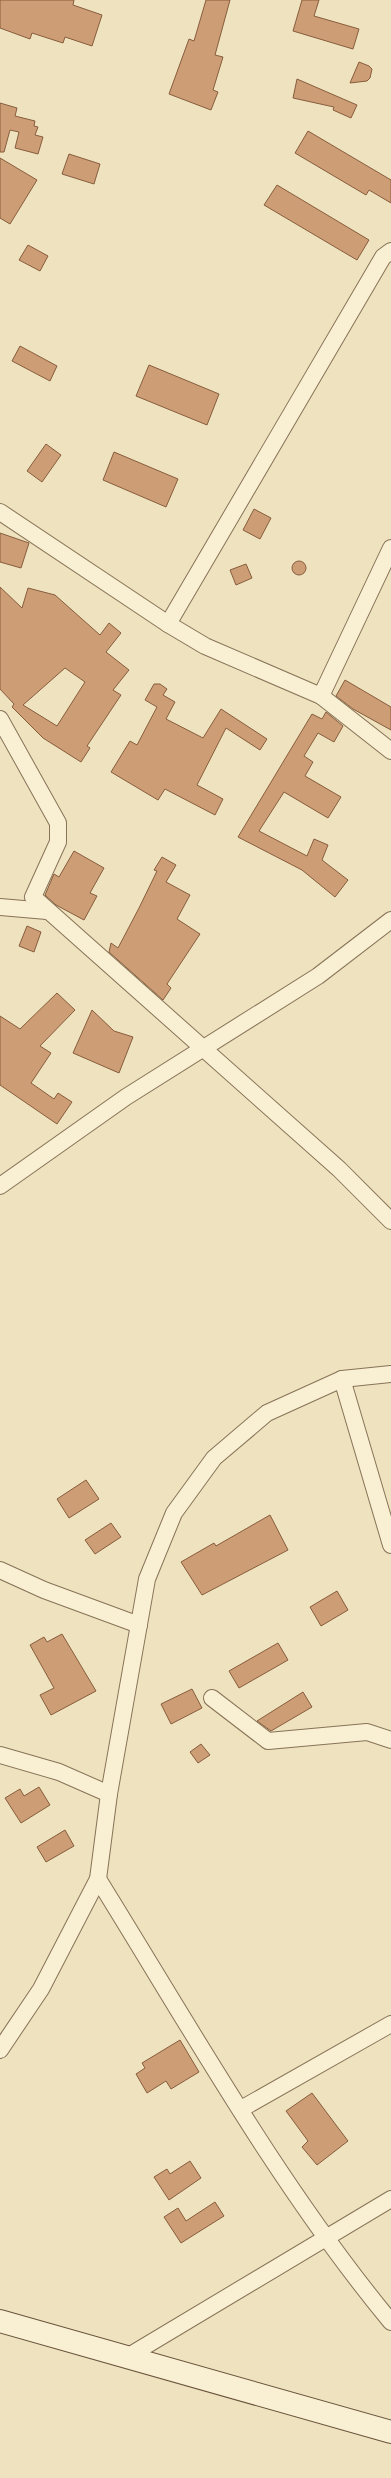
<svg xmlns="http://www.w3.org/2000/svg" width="391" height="2478" viewBox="0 0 391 2478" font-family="Spectral,serif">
<rect width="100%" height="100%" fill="#eee2bf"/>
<g fill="#cd9d75" stroke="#875d3d" fill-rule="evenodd">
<path d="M0 0H74L73 5 102 15 92 46 65 37 63 43 32 33 30 39 0 28Z"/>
<path d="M206 0H230L215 55 223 57 213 90 218 92 211 110 169 94 189 39 194 41Z"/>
<path d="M302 0H319L314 16 359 29 353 49 293 31Z"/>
<path d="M359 62 369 66 372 69 370 78 367 81 350 83Z"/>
<path d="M297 79 357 105 351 118 333 110 334 107 293 98Z"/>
<path d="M0 103 17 108 15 116 35 121 34 126 38 127 35 135 43 137 38 154 15 148 19 132 10 130 4 152H0Z"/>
<path d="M308 131 391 180V203L369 190 366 195 295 153Z"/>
<path d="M69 154 100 164 94 184 62 174Z"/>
<path d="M0 158 37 180 10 224 0 218Z"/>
<path d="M277 185 369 240 357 260 264 205Z"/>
<path d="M28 245 48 256 40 271 19 260Z"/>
<path d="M20 346 57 366 50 381 12 361Z"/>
<path d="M149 365 219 394 207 425 136 396Z"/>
<path d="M46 444 61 455 42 482 27 471Z"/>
<path d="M114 452 178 479 166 507 103 480Z"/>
<path d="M254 509 271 518 260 539 243 530Z"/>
<path d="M0 533 29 543 21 568 0 562Z"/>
<circle cx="299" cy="568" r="7"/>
<path d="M246 564 252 578 236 585 230 570Z"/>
<path d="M0 587 22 608 28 588 55 595 100 635 109 623 121 633 106 652 129 670 113 690 121 695 87 746 90 748 81 762 43 738 12 707 14 704 0 689ZM65 668 85 682 57 726 23 705Z"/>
<path d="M345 680 391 707V730L353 709 336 696Z"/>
<path d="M154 684H160L167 689 163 695 175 702 166 719 203 738 221 709 267 739 260 750 226 728 197 785 223 799 215 815 165 789 158 800 111 772 130 741 137 745 157 707 145 700Z"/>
<path d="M326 712 343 726 334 742 318 733 304 756 313 762 305 776 341 797 328 818 284 792 259 831 307 856 314 839 328 845 322 860 348 880 335 897 302 870 238 837 312 714 322 719Z"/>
<path d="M74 851 104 868 90 893 97 896 84 920 56 905 45 895 54 874 59 877Z"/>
<path d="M162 857 176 865 166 882 190 895 177 919 200 934 167 984 171 988 163 1000 109 952 111 943 118 948 139 908 157 871 154 870Z"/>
<path d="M27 926 41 932 34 952 19 946Z"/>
<path d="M57 993 75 1010 40 1046 51 1053 31 1083 54 1099 58 1093 72 1102 57 1124 0 1085V1016L20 1029Z"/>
<path d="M92 1010 114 1031 133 1037 119 1073 73 1053Z"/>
<path d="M86 1480 99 1499 69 1518 57 1499Z"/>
<path d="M270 1515 288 1550 202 1595 181 1562 214 1543 216 1546Z"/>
<path d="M111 1523 121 1537 95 1554 85 1540Z"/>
<path d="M337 1591 348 1610 321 1626 310 1607Z"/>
<path d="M62 1634 96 1691 51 1715 40 1695 54 1688 30 1645 44 1637 47 1642Z"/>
<path d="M278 1643 288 1660 239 1688 229 1671Z"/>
<path d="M192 1689 202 1708 171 1724 161 1704Z"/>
<path d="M303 1692 312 1707 271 1731 257 1721Z"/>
<path d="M201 1744 210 1755 198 1763 190 1752Z"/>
<path d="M39 1787 50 1805 21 1823 5 1798 20 1789 24 1796Z"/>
<path d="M65 1830 74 1846 46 1862 37 1847Z"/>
<path d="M180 2040 199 2072 171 2089 166 2081 147 2093 136 2074 145 2068 142 2063Z"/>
<path d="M312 2093 348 2141 317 2165 302 2147 308 2141 286 2111Z"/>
<path d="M190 2161 201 2178 169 2200 154 2177 167 2169 170 2174Z"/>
<path d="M215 2202 224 2216 181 2243 164 2217 178 2208 186 2221Z"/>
</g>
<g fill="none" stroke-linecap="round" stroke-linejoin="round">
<g stroke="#877357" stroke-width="18">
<g id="street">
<path d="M0 512 168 624 205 646 321 696 391 751"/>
<path d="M168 624 383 257 391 251"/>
<path d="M321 696 391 548"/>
<path d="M0 719 58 823V842L33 897 339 1169 391 1221"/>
<path d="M0 907 47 911"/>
<path d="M0 1186 126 1097 318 976 391 920"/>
<path d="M342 1379 391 1545"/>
<path d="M0 1570 44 1590 139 1625"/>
<path d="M212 1698 268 1741 367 1732 391 1740"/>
<path d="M0 1755 59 1772 109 1794"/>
<path d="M98 1879C190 2027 280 2188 391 2322"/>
<path d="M0 2050 41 1989 98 1879 109 1794 147 1579 174 1513 214 1458 267 1413 342 1379 391 1374"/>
<path d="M241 2109 391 2024"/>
<path d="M127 2357 391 2199"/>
</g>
</g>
<g stroke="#69543b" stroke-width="24">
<path id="secondary" d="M0 2321 391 2432"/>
</g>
<use href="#street" stroke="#f9efd3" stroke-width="16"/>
<use href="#secondary" stroke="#f9efd3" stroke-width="22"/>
</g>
</svg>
